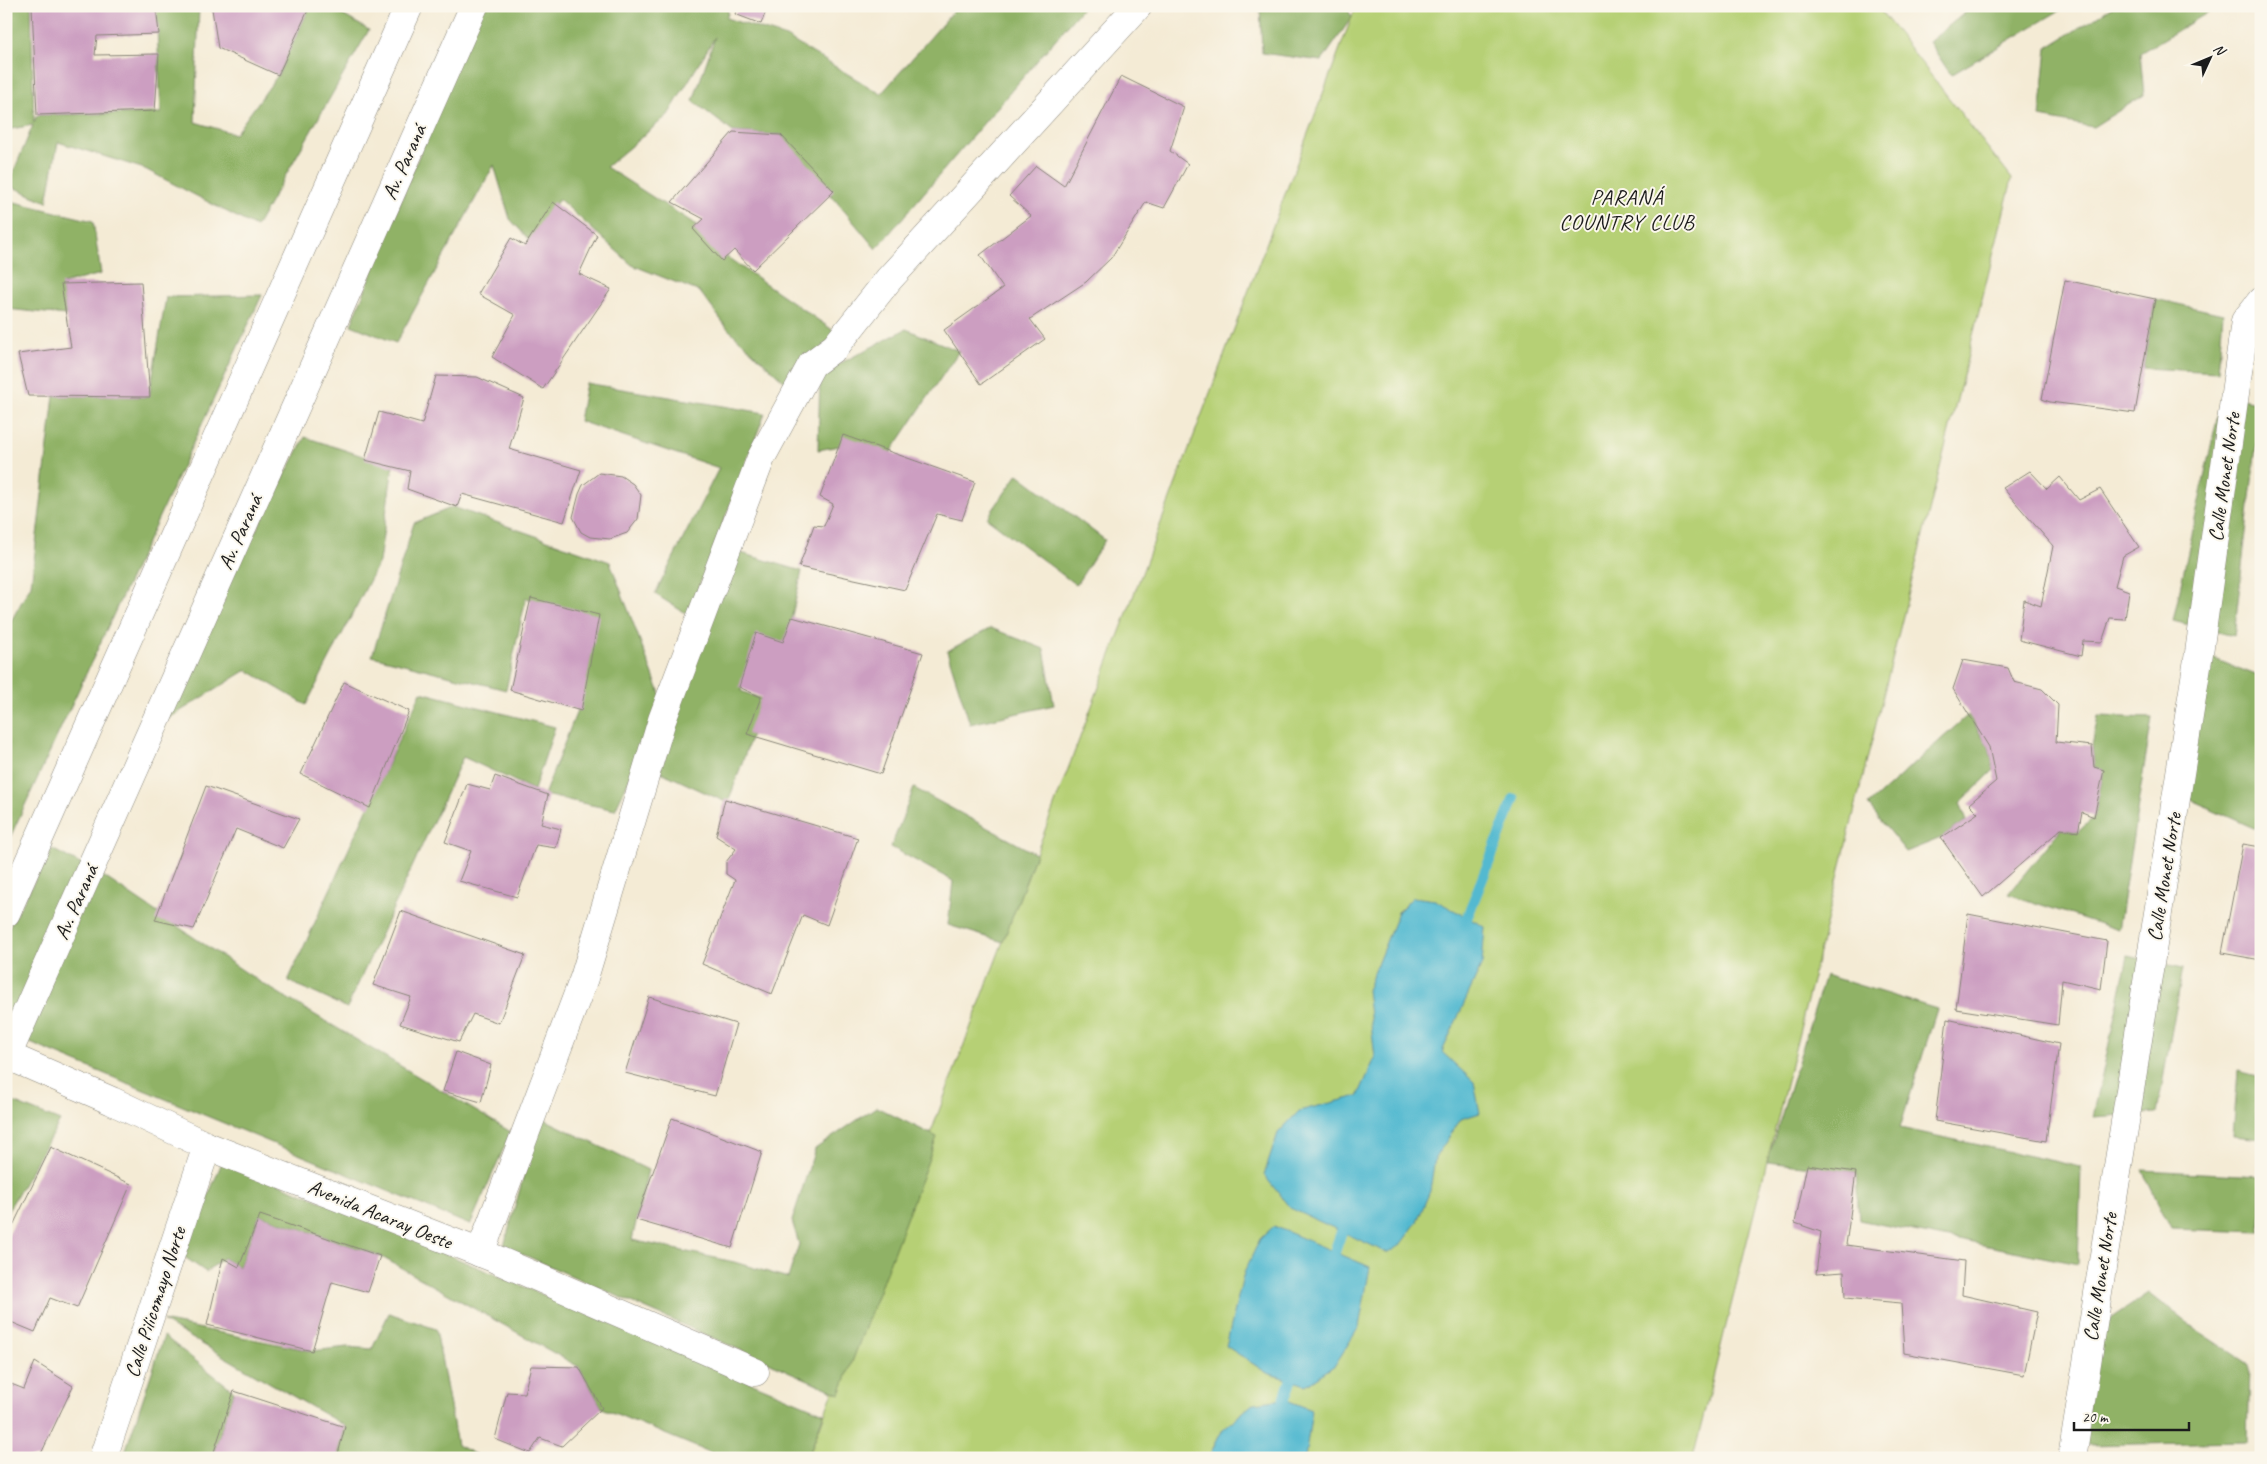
<svg xmlns="http://www.w3.org/2000/svg" width="2267" height="1464" viewBox="0 0 2267 1464" font-family="Caveat,sans-serif">
<rect width="100%" height="100%" fill="#fbf7ec"/>
<filter id="ink" filterUnits="userSpaceOnUse"><feTurbulence type="fractalNoise" baseFrequency=".02" numOctaves="2"/><feDisplacementMap in="SourceGraphic" scale="10" xChannelSelector="R" yChannelSelector="G"/><feConvolveMatrix kernelMatrix="1 2 1 2 8 2 1 2 1" color-interpolation-filters="sRGB"/></filter>
<filter id="wash" filterUnits="userSpaceOnUse"><feTurbulence type="fractalNoise" baseFrequency=".0096" numOctaves="4" result="noise"/><feDisplacementMap in="SourceGraphic" scale="20" xChannelSelector="R" yChannelSelector="G"/><feGaussianBlur stdDeviation="1.12" result="paint"/><feColorMatrix in="noise" values="0 0 0 0 0 0 0 0 0 0 0 0 0 0 0 0 0 1.4 0 .05"/><feComposite in="paint" operator="in"/></filter>
<g filter="url(#wash)">
<rect width="100%" height="100%" fill="#f4ebd5"/>
<path fill="#b6d075" stroke="#697648" d="M1356 6H1877L2012 179 1693 1458H808Z"/>
<g fill="#90b266" stroke="#566741">
<path d="M6 6H31L34 123 37 115 161 113 156 6H199L195 122 235 134 278 75 310 6H327L369 30 256 227 145 169 58 142 47 202 8 185 33 125 6 130Z"/>
<path d="M479 6H728V14L726 18 786 37 881 94 958 6H1084L876 249 781 135 733 132 693 101 715 37 668 115 606 167 698 226 727 257 837 333 785 382 728 329 700 292 632 265 559 199 531 242 510 219 494 165 396 343 351 325Z"/>
<path d="M1260 6H1346L1352 17 1322 61 1262 53Z"/>
<path d="M1973 6H2067L1951 75 1929 42Z"/>
<path d="M2114 6H2219L2140 53 2144 95 2093 127 2040 117 2047 48Z"/>
<path d="M6 200 93 221 101 274 62 284 66 315 6 309Z"/>
<path d="M262 295 6 846V630L31 585 54 396 149 397 166 297Z"/>
<path d="M2155 299 2223 314 2218 372 2143 368Z"/>
<path d="M906 329 959 351 887 458 851 444 818 450 820 374Z"/>
<path d="M586 383 765 413 688 615 655 594 719 468 579 421Z"/>
<path d="M2222 395 2261 403 2234 636 2173 621Z"/>
<path d="M305 437 393 466 379 562 306 705 247 670 153 728Z"/>
<path d="M1018 474 1105 540 1076 585 987 518Z"/>
<path d="M453 507 610 562 664 704 615 810 544 795 577 711 594 616 526 598 506 690 372 656 414 523Z"/>
<path d="M731 550 802 571 785 647 758 637 741 691 764 700 728 803 652 768Z"/>
<path d="M991 628 1044 649 1054 705 970 724 947 651Z"/>
<path d="M2199 653 2261 677V826L2256 829 2187 798Z"/>
<path d="M421 692 555 727 534 790 463 757 347 1008 288 981Z"/>
<path d="M1968 715 1989 747 1994 770 1960 803 1967 820 1941 838 1906 852 1868 805Z"/>
<path d="M2098 716 2152 718 2118 930 2008 894 2061 829 2078 832 2094 817 2104 770 2094 767 2092 746Z"/>
<path d="M914 788 1036 854 1003 942 948 925 953 881 891 847Z"/>
<path d="M52 849 103 876 260 982 511 1132 470 1225 6 1033V933Z"/>
<path d="M2128 956 2183 968 2157 1113 2093 1117Z"/>
<path d="M1825 975 1937 1009 1900 1128 2081 1167 2078 1264 1859 1220 1856 1172 1767 1162Z"/>
<path d="M2238 1071 2261 1077V1139L2233 1136Z"/>
<path d="M8 1100 60 1121 6 1214V1102Z"/>
<path d="M876 1107 937 1137 840 1394 504 1246 540 1117 648 1170 632 1240 734 1262 788 1278 799 1244 792 1221 815 1149Z"/>
<path d="M223 1160 824 1413 808 1458H723L602 1408 579 1367 380 1256 260 1215 239 1267 223 1258 206 1272 183 1256Z"/>
<path d="M2142 1170 2261 1176V1232L2171 1229Z"/>
<path d="M2149 1293 2188 1324 2249 1364 2247 1442 2083 1445 2099 1327Z"/>
<path d="M389 1313 436 1329 457 1445 482 1458H337L345 1426 162 1321 312 1351 347 1347 372 1349Z"/>
<path d="M164 1336 234 1391 212 1458H123Z"/>
</g>
<g fill="#52b9d0" stroke="#376a76">
<path d="M1413 897 1435 900 1485 927 1482 964 1442 1052 1474 1082 1480 1113 1461 1119 1435 1158 1430 1191 1417 1222 1400 1245 1388 1253 1290 1208 1264 1175 1278 1133 1299 1111 1358 1096 1375 1058 1367 990 1398 912Z"/>
<path d="M1274 1226 1370 1267 1359 1327 1335 1365 1306 1385 1267 1373 1226 1346 1244 1273 1260 1239Z"/>
<path d="M1284 1399 1312 1410 1305 1458H1208L1223 1429 1254 1403Z"/>
</g>
<g fill="none" stroke-linecap="round" stroke-linejoin="round">
<g stroke="#52b9d0" stroke-width="11">
<path d="M1462 930 1514 799"/>
<path d="M1330 1265 1346 1219"/>
<path d="M1280 1412 1296 1365"/>
</g>
</g>
<g id="blocks">
<g fill="#cc9ec1">
<path d="M32 6H156L159 34 97 36 95 55 159 54 155 111 37 115Z"/>
<path d="M206 6H310L278 75 218 48 212 9Z"/>
<path d="M739 6H768L761 24 735 14Z"/>
<path d="M1121 76 1184 107 1170 151 1188 164 1164 208 1146 202 1111 258 1086 282 1030 319 1045 339 981 384 944 330 1003 288 980 255 1031 216 1009 196 1036 166 1064 186Z"/>
<path d="M733 132 781 135 834 191 753 270 734 250 722 261 693 229 704 219 672 202Z"/>
<path d="M553 202 597 235 579 274 611 289 543 389 492 357 515 315 478 294 511 238 525 246Z"/>
<path d="M2065 280 2155 299 2135 413 2050 402 2042 399Z"/>
<path d="M141 282 150 397 28 396 18 354 71 347 61 284Z"/>
<path d="M436 376 477 377 524 398 509 449 581 470 564 522 462 494 457 507 407 489 410 471 365 460 379 412 422 424Z"/>
<path d="M843 435 975 482 962 520 937 514 905 590 799 567 814 525 824 526 833 504 820 497Z"/>
<path d="M2030 471 2047 489 2060 477 2079 500 2100 489 2139 547 2123 556 2115 586 2129 591 2125 619 2110 618 2102 642 2083 641 2081 656 2019 640 2024 600 2041 606 2053 546 2003 488Z"/>
<path d="M599 473 621 476 633 484 641 495 638 519 627 533 610 539 590 537 581 532 573 517 579 494 583 485Z"/>
<path d="M531 598 599 615 581 711 510 690Z"/>
<path d="M792 617 923 653 881 774 747 734 761 697 739 687 756 633 783 642Z"/>
<path d="M1963 660 2008 668 2014 682 2042 689 2058 705 2056 742 2092 746 2094 767 2104 770 2094 817 2082 812 2078 832 2061 829 1983 897 1941 838 1978 813 1969 804 1996 781 1989 747 1953 689Z"/>
<path d="M344 682 409 711 370 808 301 774Z"/>
<path d="M495 776 548 795 541 824 561 829 556 848 536 845 517 897 459 881 471 851 445 842 467 784 490 790Z"/>
<path d="M206 786 299 819 283 848 236 829 194 929 155 920Z"/>
<path d="M725 799 858 838 827 925 803 915 772 994 702 964 735 880 726 874V862L736 849 716 836Z"/>
<path d="M2243 844 2261 847V960L2222 953Z"/>
<path d="M401 911 525 955 499 1023 473 1014 459 1042 400 1024 411 997 373 985Z"/>
<path d="M1968 914 2107 941 2101 989 2062 980 2058 1025 1956 1009Z"/>
<path d="M649 997 736 1024 715 1096 625 1073Z"/>
<path d="M1947 1019 2059 1044 2046 1141 1935 1121Z"/>
<path d="M456 1052 491 1065 481 1102 443 1091Z"/>
<path d="M672 1118 762 1152 732 1248 636 1220Z"/>
<path d="M51 1147 131 1184 77 1308 50 1298 35 1332 6 1320V1240Z"/>
<path d="M1807 1165 1856 1172 1846 1245 1964 1261 1962 1295 2037 1312 2024 1375 1904 1353 1901 1303 1845 1298 1844 1272 1816 1274 1821 1232 1795 1223Z"/>
<path d="M260 1215 380 1256 368 1292 332 1282 312 1351 207 1325 223 1258 239 1267Z"/>
<path d="M35 1362 73 1386 39 1458H6V1382L24 1389Z"/>
<path d="M531 1366 579 1367 602 1408 562 1446 540 1438 530 1453 495 1439 507 1392 524 1393Z"/>
<path d="M234 1391 345 1427 337 1458H212Z"/>
</g>
</g>
</g>
<g filter="url(#ink)">
<use href="#blocks" fill-opacity="0" stroke="#888478" stroke-width="1"/>
<g fill="none" stroke-linecap="round" stroke-linejoin="round">
<g stroke="#888478" stroke-width="29">
<g id="street">
<path d="M6 1055 112 1101 207 1146 491 1257 755 1372"/>
<path d="M480 1253 584 978 662 720 761 458 812 364 835 347 889 279 1138 6"/>
<path d="M103 1458 207 1146"/>
<path d="M2072 1458 2199 653 2245 321 2261 301"/>
</g>
</g>
<g stroke="#888478" stroke-width="29">
<g id="secondary">
<path d="M6 913 409 6"/>
<path d="M6 1058 474 6"/>
</g>
</g>
<use href="#street" stroke="#fff" stroke-width="28"/>
<use href="#secondary" stroke="#fff" stroke-width="28"/>
</g>
</g>
<g text-anchor="middle" dominant-baseline="central" stroke-width="4" stroke-linejoin="round" paint-order="stroke">
<g font-size="21" fill="#1c1c1c" stroke="#fbf7ec">
<text transform="translate(404 162) rotate(-66)">Av. Paraná</text>
<text transform="translate(2224 477) rotate(-82)">Calle Monet Norte</text>
<text transform="translate(240 532) rotate(-66)">Av. Paraná</text>
<text transform="translate(2164 877) rotate(-81)">Calle Monet Norte</text>
<text transform="translate(76 902) rotate(-66)">Av. Paraná</text>
<text transform="translate(380 1214) rotate(22)">Avenida Acaray Oeste</text>
<text transform="translate(2100 1277) rotate(-81)">Calle Monet Norte</text>
<text transform="translate(155 1302) rotate(-72)">Calle Pilicomayo Norte</text>
</g>
<g font-size="22" letter-spacing="1" fill="#1c1c1c" stroke="#fbf7ec">
<text x="1627" y="197">PARANÁ<tspan x="1627" dy="25">COUNTRY CLUB</tspan></text>
</g>
</g>
<rect width="2267" height="1464" fill="none" stroke="#fbf7ec" stroke-width="25"/>
<g transform="translate(2210 58) rotate(46)" stroke="#fbf7ec" stroke-width="4" paint-order="stroke">
<path d="M0-4L9 19L0 12L-9 19Z" fill="#1c1c1c"/>
<text y="-8" font-size="14" font-weight="bold" text-anchor="middle" fill="#1c1c1c">N</text>
</g>
<path d="M2074 1422v8h115v-8" fill="none" stroke="#1c1c1c" stroke-width="2.5"/>
<text x="2082" y="1422" font-size="15" fill="#1c1c1c" stroke="#fbf7ec" stroke-width="4" paint-order="stroke">20 m</text>
</svg>
